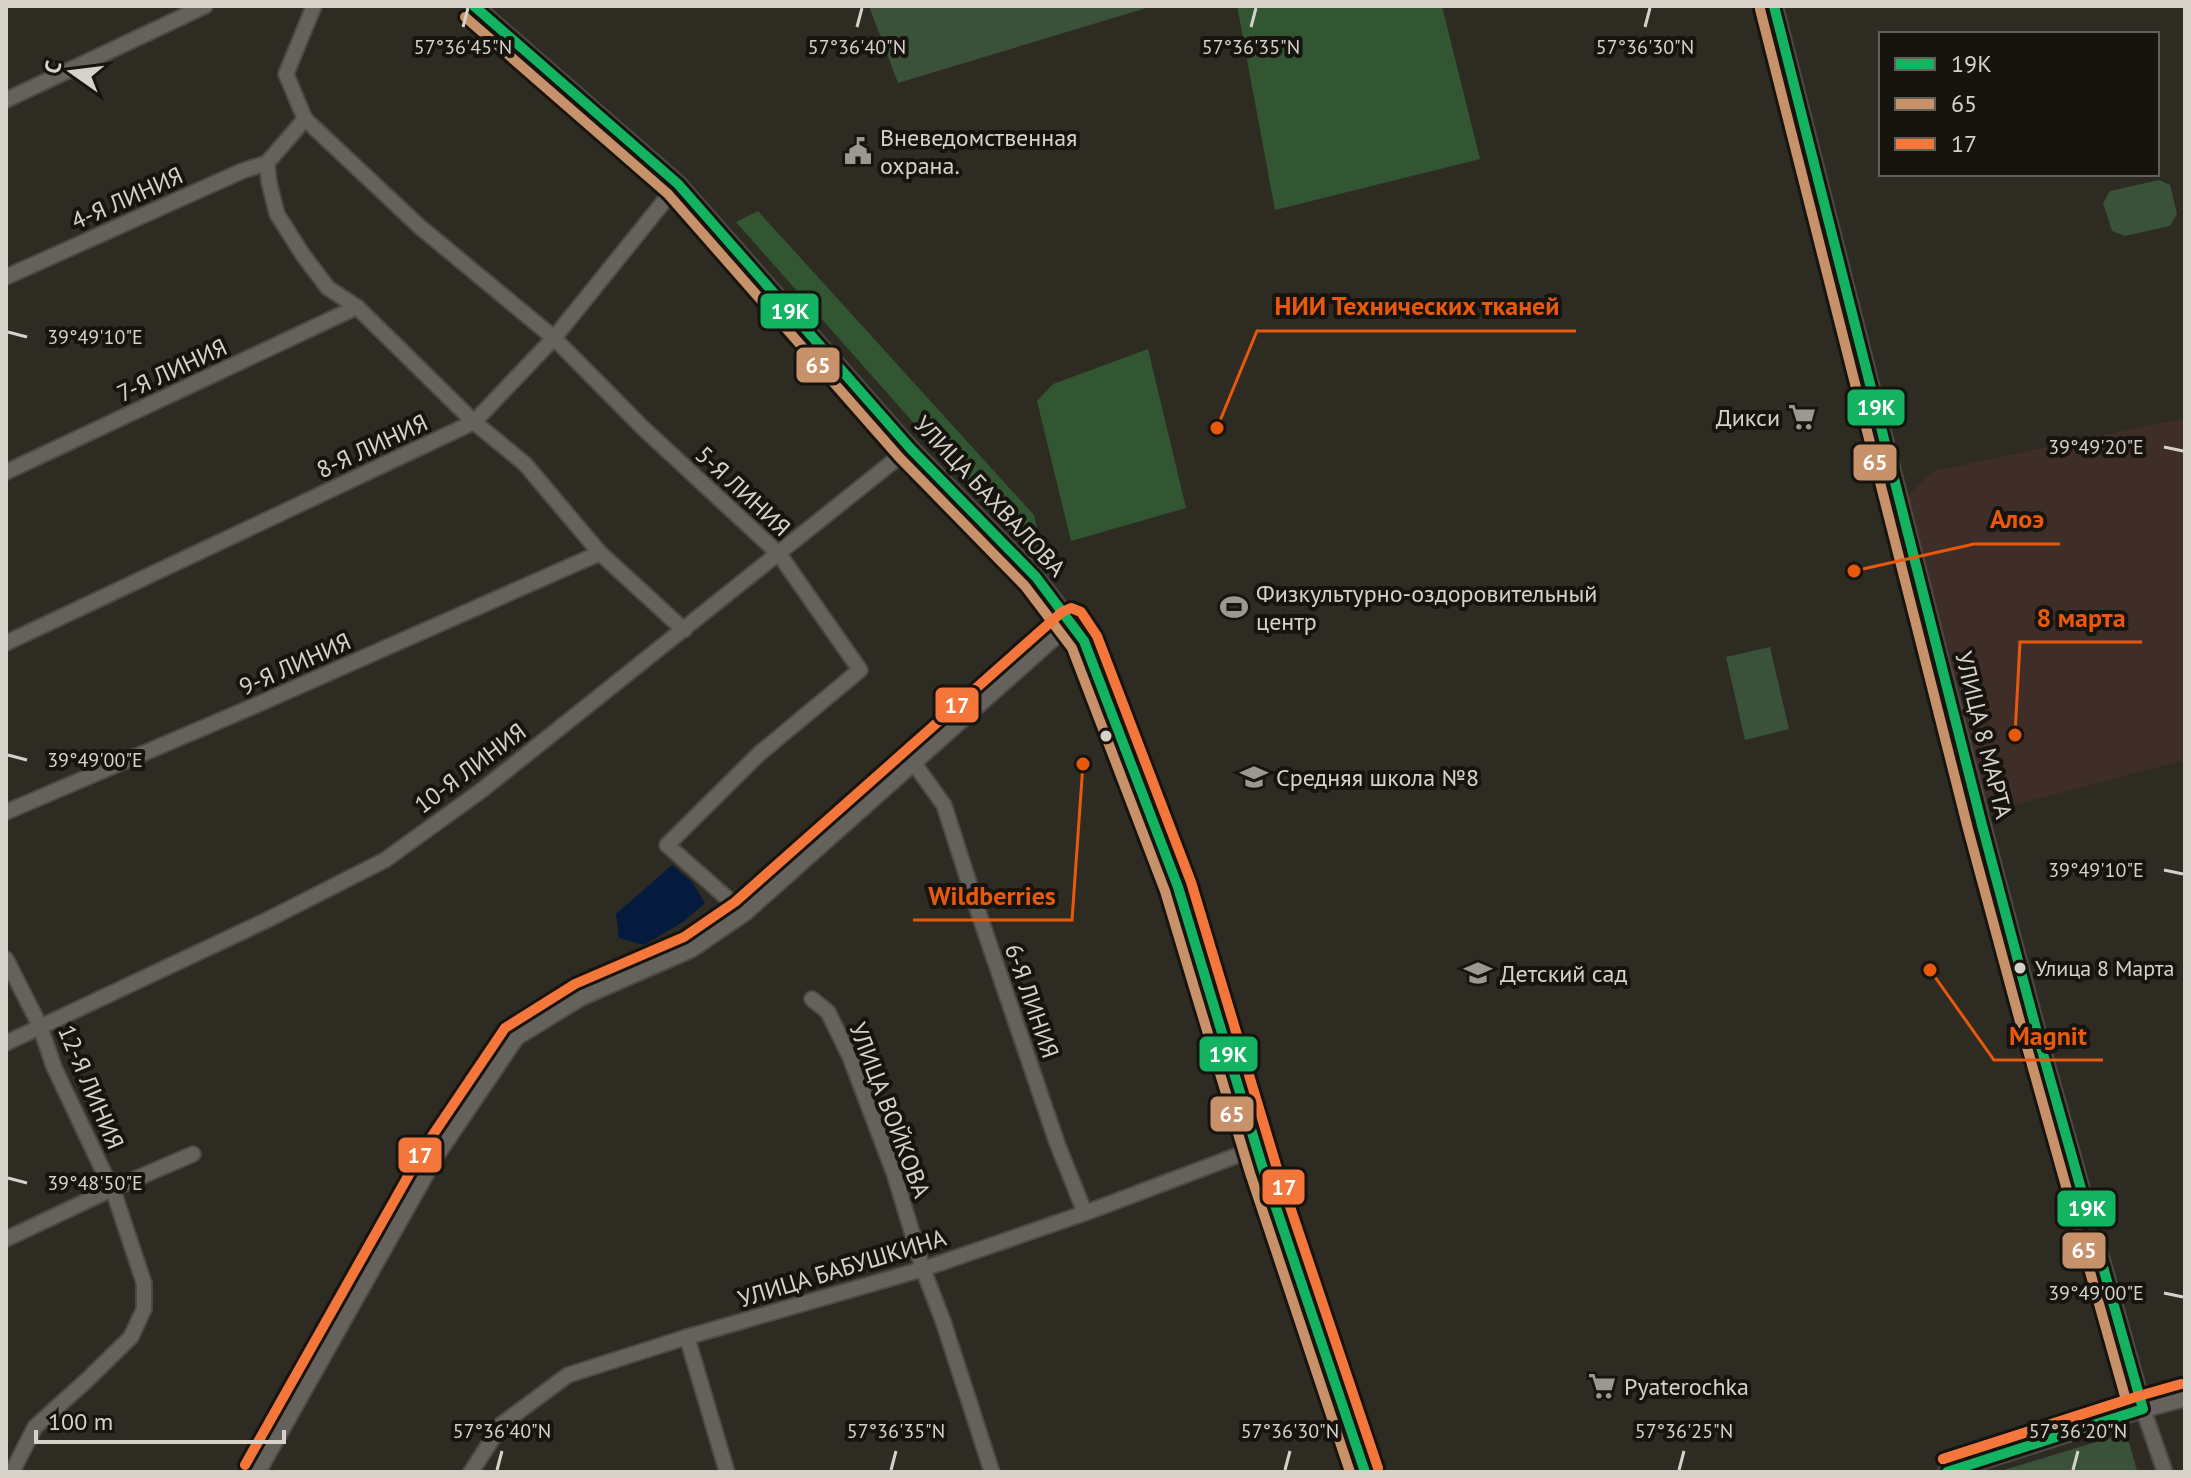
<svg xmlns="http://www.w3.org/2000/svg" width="2191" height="1478" viewBox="0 0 2191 1478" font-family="'PT Sans',sans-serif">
<rect width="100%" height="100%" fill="#2e2b23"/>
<path fill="#3f2e28" d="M2185 418V760L1984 813 1904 499 1934 471Z"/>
<g fill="#395239">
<path d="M869 6H1153L898 83Z"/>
<path d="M2159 180 2170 185 2177 214 2170 226 2125 236 2112 231 2103 203 2110 191Z"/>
<path d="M1770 647 1789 729 1745 740 1726 657Z"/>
<path d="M2126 1433 2137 1470 2131 1472H1997Z"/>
</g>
<g fill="#315631">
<path d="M1237 6H1442L1480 159 1275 210Z"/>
<path d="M758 211 1034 515 1049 576 736 222Z"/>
<path d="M1148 349 1186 508 1071 541 1037 401 1053 384Z"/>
</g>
<path fill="#041b3d" d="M672 865 692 882 705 903 683 922 644 945 619 938 616 914Z"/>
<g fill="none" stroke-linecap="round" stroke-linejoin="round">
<g stroke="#4c4842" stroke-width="18">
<g id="minor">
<path d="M314 6 286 74 305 119 267 163 269 182 277 214 303 255 328 288 357 307 474 422 525 464 600 553 684 630"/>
<path d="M6 100 205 6"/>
<path d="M305 119 420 227 554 338 643 428 779 554 860 670 760 753 667 845 744 913"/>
<path d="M6 277 242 171 267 163"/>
<path d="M6 472 357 307"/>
<path d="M6 643 474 422 554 338 678 184"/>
<path d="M913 762 944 805 980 917 1057 1143 1085 1213"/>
<path d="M6 812 254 706 600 553"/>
<path d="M6 959 40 1026 54 1067 115 1196 144 1283V1309L131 1337 87 1380 35 1427 12 1472"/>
<path d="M812 999 828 1012 850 1057 894 1173 923 1269 943 1321 992 1472"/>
<path d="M6 1043 267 920 385 860 482 790 910 448"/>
<path d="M6 1239 112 1189 193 1154"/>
<path d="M687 1337 727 1472"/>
<path d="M2143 1409 2165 1472"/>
<path d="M471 1472 502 1424 568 1375 687 1337 923 1269 1085 1213 1257 1148"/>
</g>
</g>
<g stroke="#4c4842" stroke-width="20">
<g id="tertiary">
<path d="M474 6 678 184 910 448 1036 577 1084 641 1133 765 1178 887 1263 1169 1365 1472"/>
<path d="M1774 6 1982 825 2038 1036 2143 1409"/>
<path d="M257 1472 436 1155 516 1037 581 997 691 949 744 913 1071 622"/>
<path d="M1947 1472 2143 1409 2185 1398"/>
</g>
</g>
<use href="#minor" stroke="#65625d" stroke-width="14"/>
<use href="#tertiary" stroke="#65625d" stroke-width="16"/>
<g stroke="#17140f" stroke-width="16">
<g id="bus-1">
<path d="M474 6 678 184 910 448 1036 577 1084 641 1178 887 1263 1169 1365 1472"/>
<path d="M1774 6 1982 825 2038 1036 2143 1409 1947 1472"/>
</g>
</g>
<g stroke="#17140f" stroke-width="16">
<g id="bus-2">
<path d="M1760 9 1968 829 2025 1040 2126 1400 1943 1459"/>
<path d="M465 17 668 194 899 457 1025 586 1072 648 1165 891 1250 1173 1350 1472"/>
</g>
</g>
<g stroke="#17140f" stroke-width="16">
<g id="bus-3">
<path d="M1943 1459 2139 1396 2181 1384"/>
<path d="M245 1465 424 1148 505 1028 575 984 684 937 735 902 1062 612 1071 608 1081 612 1097 636 1191 882 1276 1165 1378 1468"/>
</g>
</g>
<use href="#bus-1" stroke="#13b361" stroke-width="10"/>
<use href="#bus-2" stroke="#c7916a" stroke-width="10"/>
<use href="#bus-3" stroke="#f5763a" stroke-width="10"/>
</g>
<path fill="none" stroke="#d6d2ca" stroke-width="3" d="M463 27 468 8M857 27 862 8M1251 27 1256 8M1645 27 1650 8M8 332 27 337M2164 447 2183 451M8 755 27 760M2164 870 2183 874M8 1178 27 1183M2164 1293 2183 1297M497 1470 502 1451M891 1470 896 1451M1285 1470 1290 1451M1679 1470 1684 1451M2073 1470 2078 1451"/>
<defs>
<g id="civic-bare" transform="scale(2.16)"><path d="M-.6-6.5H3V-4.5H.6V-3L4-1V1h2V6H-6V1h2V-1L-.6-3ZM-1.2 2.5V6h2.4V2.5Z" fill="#9b9890" stroke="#17140f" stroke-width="2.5" paint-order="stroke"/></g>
<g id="supermarket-bare" transform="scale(2.16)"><path d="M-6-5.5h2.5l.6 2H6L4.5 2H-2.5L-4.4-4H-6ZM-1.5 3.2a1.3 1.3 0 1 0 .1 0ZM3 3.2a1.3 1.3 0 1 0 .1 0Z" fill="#9b9890" stroke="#17140f" stroke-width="2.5" paint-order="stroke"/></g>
<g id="stadium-bare" transform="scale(2.16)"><path d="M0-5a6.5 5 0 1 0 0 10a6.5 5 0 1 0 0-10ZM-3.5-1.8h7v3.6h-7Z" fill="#9b9890" stroke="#17140f" stroke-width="2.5" paint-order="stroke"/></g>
<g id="school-bare" transform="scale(2.16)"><path d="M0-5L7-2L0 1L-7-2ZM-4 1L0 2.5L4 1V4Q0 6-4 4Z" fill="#9b9890" stroke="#17140f" stroke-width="2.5" paint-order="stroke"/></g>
</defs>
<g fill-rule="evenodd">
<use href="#civic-bare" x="858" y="151"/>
<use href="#supermarket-bare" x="1802" y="417"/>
<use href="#stadium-bare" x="1234" y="607"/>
<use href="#school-bare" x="1254" y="777"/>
<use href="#school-bare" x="1478" y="973"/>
<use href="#supermarket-bare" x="1602" y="1386"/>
</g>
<g fill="#d6d2ca" stroke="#17140f" stroke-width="3">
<circle cx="1106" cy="736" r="7"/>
<circle cx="2020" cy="968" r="7"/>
</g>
<g text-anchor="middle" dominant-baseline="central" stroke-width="8" stroke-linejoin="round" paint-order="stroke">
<g font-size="22" fill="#d6d2ca" stroke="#17140f" text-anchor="start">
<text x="2035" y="968">Улица 8 Марта</text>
</g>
<g font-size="24" fill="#d6d2ca" stroke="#17140f" text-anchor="start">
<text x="880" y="137">Вневедомственная<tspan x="880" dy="28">охрана.</tspan></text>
<text x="1780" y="417" text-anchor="end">Дикси</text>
<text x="1256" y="593">Физкультурно-оздоровительный<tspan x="1256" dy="28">центр</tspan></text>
<text x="1276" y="777">Средняя школа №8</text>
<text x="1500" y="973">Детский сад</text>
<text x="1624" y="1386">Pyaterochka</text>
</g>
<g font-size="24" fill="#d6d2ca" stroke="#17140f">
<text transform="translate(127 198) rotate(-24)">4-Я ЛИНИЯ</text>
<text transform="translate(172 370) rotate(-25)">7-Я ЛИНИЯ</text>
<text transform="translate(372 446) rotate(-25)">8-Я ЛИНИЯ</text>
<text transform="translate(743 491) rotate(43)">5-Я ЛИНИЯ</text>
<text transform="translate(990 496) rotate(47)">УЛИЦА БАХВАЛОВА</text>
<text transform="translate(295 664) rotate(-24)">9-Я ЛИНИЯ</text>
<text transform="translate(1984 735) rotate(76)">УЛИЦА 8 МАРТА</text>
<text transform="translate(470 768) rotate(-37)">10-Я ЛИНИЯ</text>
<text transform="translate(1032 1001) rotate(71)">6-Я ЛИНИЯ</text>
<text transform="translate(91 1087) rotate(67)">12-Я ЛИНИЯ</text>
<text transform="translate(890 1110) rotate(69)">УЛИЦА ВОЙКОВА</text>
<text transform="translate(842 1268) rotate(-17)">УЛИЦА БАБУШКИНА</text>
</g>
</g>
<g font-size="20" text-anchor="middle" fill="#d6d2ca" stroke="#17140f" stroke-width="8" stroke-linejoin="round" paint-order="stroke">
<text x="463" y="54">57°36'45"N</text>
<text x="857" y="54">57°36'40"N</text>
<text x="1251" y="54">57°36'35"N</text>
<text x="1645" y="54">57°36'30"N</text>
<text x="95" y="344">39°49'10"E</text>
<text x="2096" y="454">39°49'20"E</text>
<text x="95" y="767">39°49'00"E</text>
<text x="2096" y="877">39°49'10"E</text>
<text x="95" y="1190">39°48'50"E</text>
<text x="2096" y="1300">39°49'00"E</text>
<text x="502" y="1438">57°36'40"N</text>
<text x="896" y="1438">57°36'35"N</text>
<text x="1290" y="1438">57°36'30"N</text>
<text x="1684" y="1438">57°36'25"N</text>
<text x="2078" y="1438">57°36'20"N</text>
</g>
<path fill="none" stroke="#e8590c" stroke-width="3" d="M1217 428L1257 331H1576M1854 571L1974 544H2060M2015 735L2020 642H2142M1083 764L1072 920H913M1930 970L1994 1060H2103"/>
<g fill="#e8590c" stroke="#17140f" stroke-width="3">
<circle cx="1217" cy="428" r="8"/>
<circle cx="1854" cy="571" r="8"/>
<circle cx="2015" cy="735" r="8"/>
<circle cx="1083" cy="764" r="8"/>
<circle cx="1930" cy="970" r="8"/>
</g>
<g font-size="26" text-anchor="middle" font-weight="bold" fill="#e8590c" stroke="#17140f" stroke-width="8" stroke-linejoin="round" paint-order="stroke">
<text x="1417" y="315">НИИ Технических тканей</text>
<text x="2017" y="528">Алоэ</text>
<text x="2081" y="627">8 марта</text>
<text x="992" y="905">Wildberries</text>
<text x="2048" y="1045">Magnit</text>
</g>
<g stroke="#17140f" stroke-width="3">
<rect x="759" y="292" width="61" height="38" rx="8" fill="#13b361"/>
<rect x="795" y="346" width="46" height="38" rx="8" fill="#c7916a"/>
<rect x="1846" y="388" width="60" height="39" rx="8" fill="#13b361"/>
<rect x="1852" y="443" width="46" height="39" rx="8" fill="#c7916a"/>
<rect x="934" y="686" width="46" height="38" rx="8" fill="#f5763a"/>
<rect x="1198" y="1035" width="61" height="38" rx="8" fill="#13b361"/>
<rect x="1209" y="1095" width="46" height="38" rx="8" fill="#c7916a"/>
<rect x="397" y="1136" width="46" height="38" rx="8" fill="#f5763a"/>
<rect x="1261" y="1168" width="45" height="38" rx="8" fill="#f5763a"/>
<rect x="2056" y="1189" width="61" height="39" rx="8" fill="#13b361"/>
<rect x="2061" y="1231" width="46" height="39" rx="8" fill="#c7916a"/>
</g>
<g font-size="22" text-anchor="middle" font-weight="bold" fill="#fff">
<text x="790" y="319">19К</text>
<text x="818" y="373">65</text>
<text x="1876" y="415">19К</text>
<text x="1875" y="470">65</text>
<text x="957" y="713">17</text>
<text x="1228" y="1062">19К</text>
<text x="1232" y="1122">65</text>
<text x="420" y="1163">17</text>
<text x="1284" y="1195">17</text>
<text x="2087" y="1216">19К</text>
<text x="2084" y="1258">65</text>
</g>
<rect width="2191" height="1478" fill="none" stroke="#d6d2ca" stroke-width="16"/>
<rect x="1879" y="32" width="280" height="144" fill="#17140f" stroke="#63605a" stroke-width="2"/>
<rect x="1895" y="58" width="40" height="12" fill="#13b361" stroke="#63605a" stroke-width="2"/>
<text x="1951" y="72" font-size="24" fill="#d6d2ca">19К</text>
<rect x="1895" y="98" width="40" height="12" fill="#c7916a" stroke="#63605a" stroke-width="2"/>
<text x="1951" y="112" font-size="24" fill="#d6d2ca">65</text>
<rect x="1895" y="138" width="40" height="12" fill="#f5763a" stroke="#63605a" stroke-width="2"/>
<text x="1951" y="152" font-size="24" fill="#d6d2ca">17</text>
<g transform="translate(72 72) rotate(284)" stroke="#17140f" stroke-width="6" paint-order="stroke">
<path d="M0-6L14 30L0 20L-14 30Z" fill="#d6d2ca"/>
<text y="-12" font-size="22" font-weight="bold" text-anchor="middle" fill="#d6d2ca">С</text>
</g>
<path d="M36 1430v12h248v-12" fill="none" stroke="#d6d2ca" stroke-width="4"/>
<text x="48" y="1430" font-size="24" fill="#d6d2ca" stroke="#17140f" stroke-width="6" paint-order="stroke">100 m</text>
</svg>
